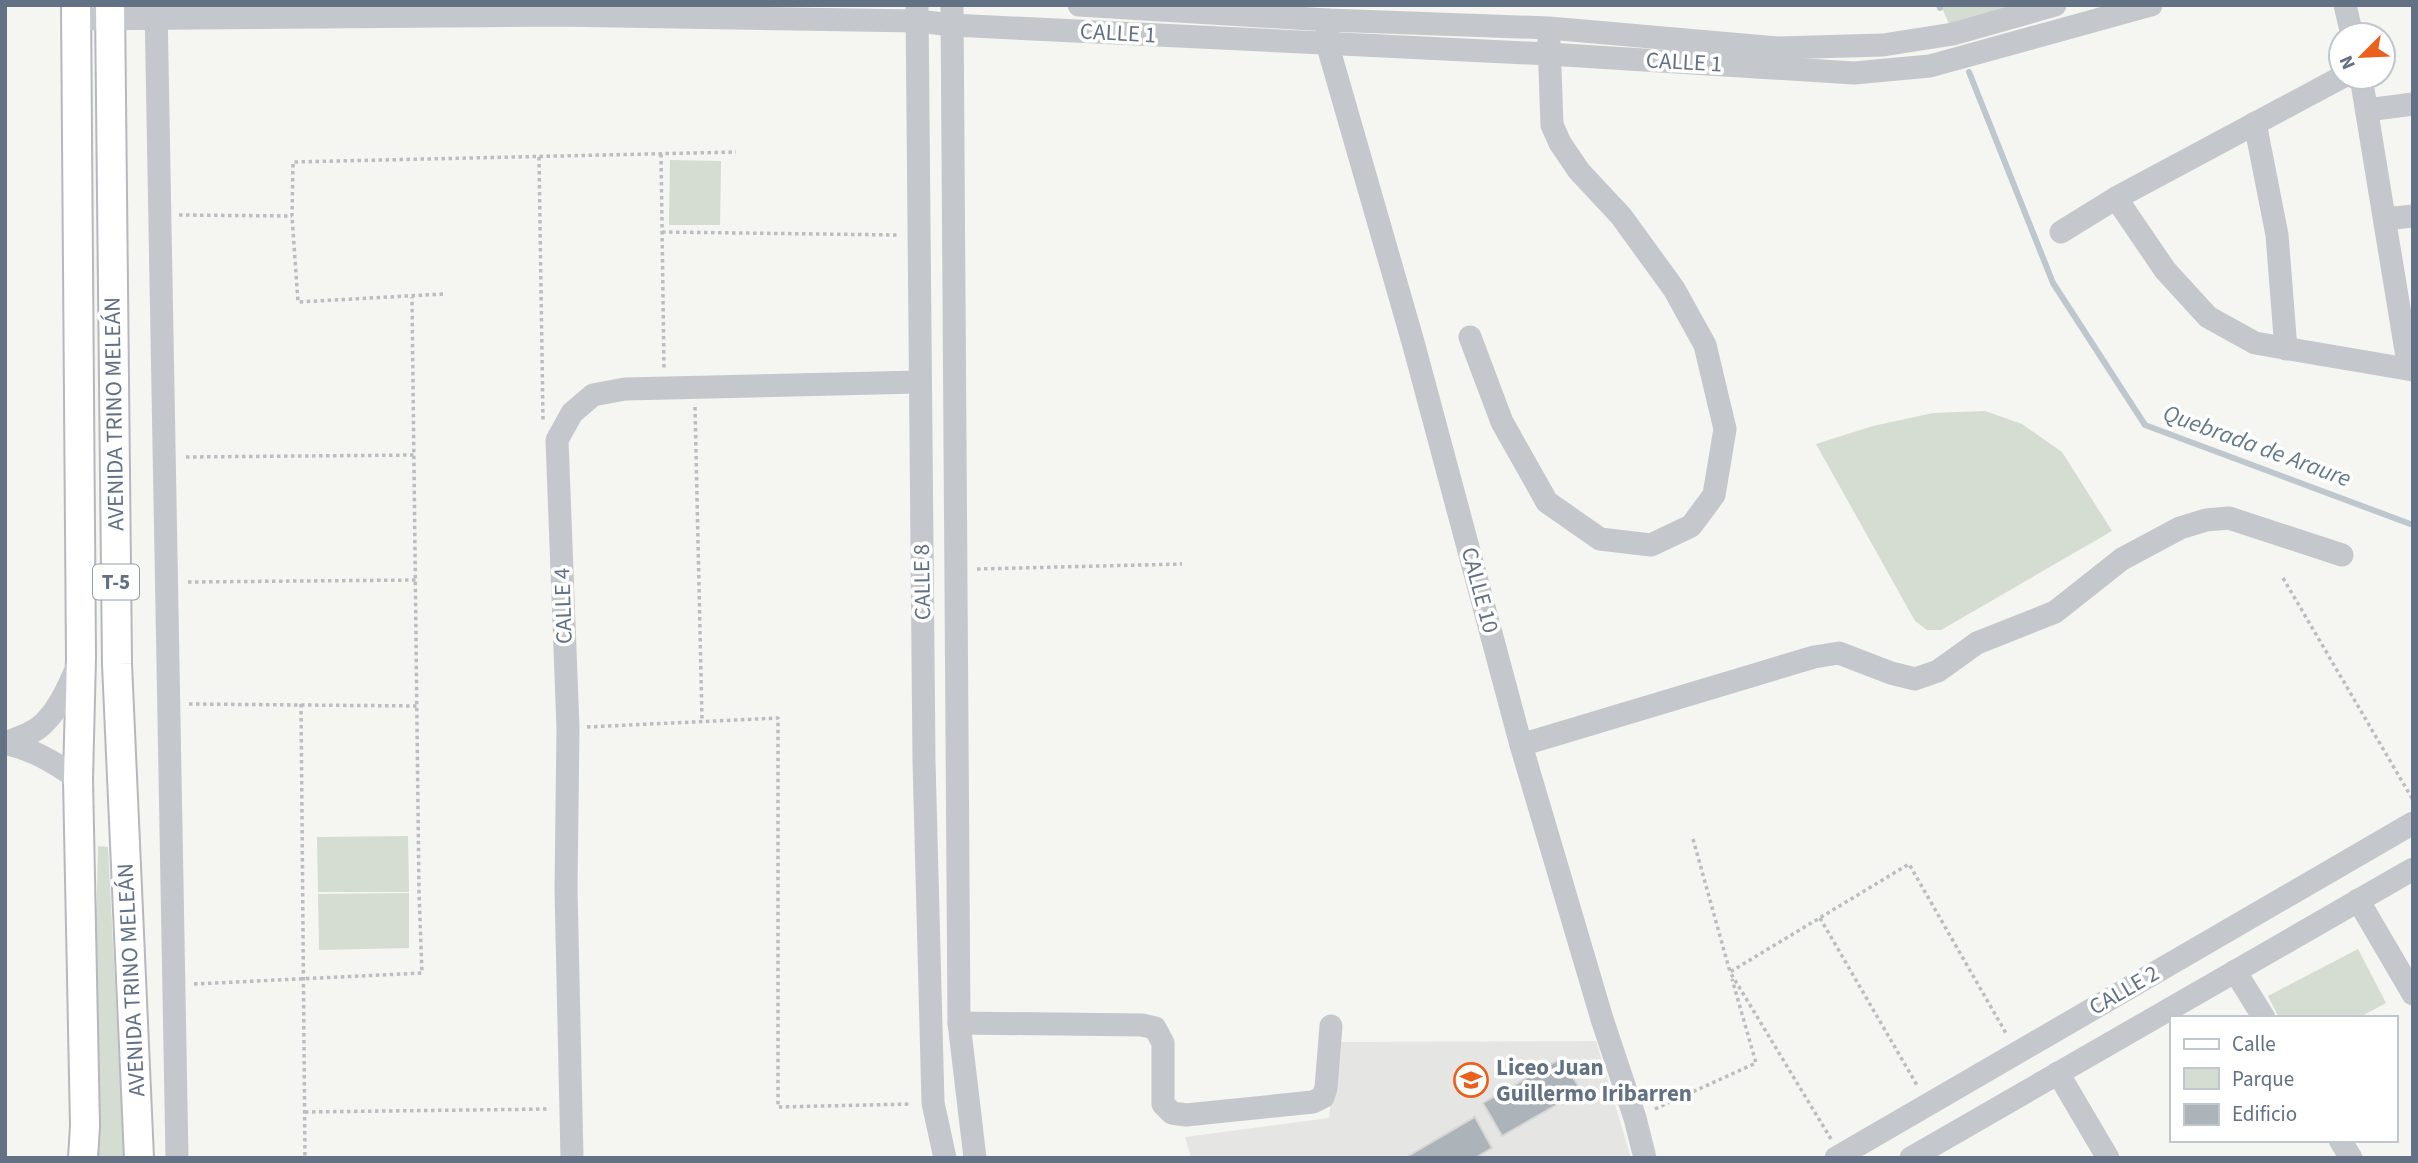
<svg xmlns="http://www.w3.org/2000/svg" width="2418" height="1163" viewBox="0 0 2418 1163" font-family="'Source Sans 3',sans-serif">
<rect width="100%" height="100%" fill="#f5f5f1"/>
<path fill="#e5e6e4" d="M1596 1041 1631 1158H1191L1185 1137 1329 1118 1337 1042Z"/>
<g fill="#d5dcd2">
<path d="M1941 5H2054L1953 34Z"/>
<path d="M670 160 721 161 720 225H669Z"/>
<path d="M1985 411 2022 424 2062 452 2112 531 1941 630H1927L1915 621 1816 444 1873 426 1933 413Z"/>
<path d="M408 836 409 892H318L317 837Z"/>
<path d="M98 846 108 847 124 1158H91Z"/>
<path d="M409 893V948L319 950 318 894Z"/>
<path d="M2358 949 2386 1003 2358 1018H2279L2268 996Z"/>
</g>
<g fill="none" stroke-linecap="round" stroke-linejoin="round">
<g stroke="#bdc7cd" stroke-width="6">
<path d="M1939 5 1940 8"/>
<path d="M1969 72 2053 283 2145 425 2413 525"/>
</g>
</g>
<g fill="#acb3b9" stroke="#d6d6d4" stroke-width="2">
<path d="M1562 1058 1581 1091 1502 1136 1483 1103Z"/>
<path d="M1475 1117 1492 1148 1475 1158H1405Z"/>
</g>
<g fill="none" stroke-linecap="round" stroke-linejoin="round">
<g stroke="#b5b8bd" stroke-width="32">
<g id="major">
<path d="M76 5 81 658 78 779 85 1126 83 1158"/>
<path d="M110 5 117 664 139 1158"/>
</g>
</g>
<g stroke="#bbbec0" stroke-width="3.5" stroke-dasharray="3.5 3.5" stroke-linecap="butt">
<path d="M661 154 664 369"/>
<path d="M539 157 543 421"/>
<path d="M179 215 292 216"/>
<path d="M662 232 898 235"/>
<path d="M443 294 298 302 292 216 293 162 736 152"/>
<path d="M695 407 702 720"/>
<path d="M186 457 415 455"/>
<path d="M977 569 1182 564"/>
<path d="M2283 578 2413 800"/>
<path d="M188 582 417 580"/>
<path d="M189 704 418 706"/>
<path d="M301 704 305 1158"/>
<path d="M587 727 778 718V1107L911 1104"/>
<path d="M1693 839 1730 972"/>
<path d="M1820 918 1918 1087"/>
<path d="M194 984 422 973 419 893 412 297"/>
<path d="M1655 1109 1756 1063 1732 979"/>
<path d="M305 1112 549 1109"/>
<path d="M1831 1139 1730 972 1909 864 2007 1035"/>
</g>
<g stroke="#c4c7cb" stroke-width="23">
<path d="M952 5 959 1023 975 1158"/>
<path d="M1079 5 1328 20 1549 28 1777 48 1883 45 1953 34 2055 5"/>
<path d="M2345 5 2352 35"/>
<path d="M156 6 177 1158"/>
<path d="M917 8 924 761 933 1103 945 1158"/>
<path d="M76 19 556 15 918 21 952 25 1548 54 1854 73 1930 66 2151 5"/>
<path d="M1328 20 1327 43 1413 342 1521 745 1602 1019 1635 1118 1645 1158"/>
<path d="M2361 77 2409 369"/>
<path d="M2367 110 2413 104"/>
<path d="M2255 123 2277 235 2286 349"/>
<path d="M2116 198 2165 270 2208 317 2255 343 2413 370"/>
<path d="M2385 219 2413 216"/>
<path d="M2061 232 2116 198 2342 77"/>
<path d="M1470 337 1502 422 1547 502 1600 539 1651 545 1691 526 1714 495 1725 429 1705 345 1674 289 1621 216 1579 171 1560 143 1552 125 1549 41"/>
<path d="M5 743C18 738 35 733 44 723 61 707 70 682 80 661"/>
<path d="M5 743C34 750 54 762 78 779"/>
<path d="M1521 745 1814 657 1839 653 1891 673 1915 679 1938 671 1977 643 2055 612 2122 559 2180 528 2206 520 2229 518 2342 555"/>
<path d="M2358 900 2413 994"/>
<path d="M2235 971 2264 1018"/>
<path d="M959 1023 1142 1025 1155 1028 1163 1043V1104L1172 1113 1186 1115 1313 1102 1323 1097 1326 1088 1331 1026"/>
<path d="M2058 1073 2108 1158"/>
<path d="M2340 1140 2351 1158"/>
<path d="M572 1158 566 889 568 728 557 440 572 413 593 395 625 389 919 382"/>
<path d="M1836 1158 2413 823"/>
<path d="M1911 1158 2413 869"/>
</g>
<use href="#major" stroke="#fff" stroke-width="28"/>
</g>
<defs>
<g id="school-ring" transform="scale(1.75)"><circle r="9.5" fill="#fff" stroke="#eb601b" stroke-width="1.5"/><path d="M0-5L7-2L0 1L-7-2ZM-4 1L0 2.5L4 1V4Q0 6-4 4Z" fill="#eb601b"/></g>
</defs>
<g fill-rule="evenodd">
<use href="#school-ring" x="1471" y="1080"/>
</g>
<g text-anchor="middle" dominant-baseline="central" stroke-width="7" stroke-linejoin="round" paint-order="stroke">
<rect fill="#fff" stroke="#919ca8" stroke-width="2" x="93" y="564.5" width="46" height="35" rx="5"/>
<g font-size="21" font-weight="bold" fill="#627183">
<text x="116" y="582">T-5</text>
</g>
<g font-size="23" fill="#627183" stroke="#fff">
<text transform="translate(1118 33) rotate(3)">CALLE 1</text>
<text transform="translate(1684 62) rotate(3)">CALLE 1</text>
<text transform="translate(114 414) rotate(-91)">AVENIDA TRINO MELEÁN</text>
<text transform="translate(922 582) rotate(-91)">CALLE 8</text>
<text transform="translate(1480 590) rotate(75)">CALLE 10</text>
<text transform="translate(563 606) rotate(-92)">CALLE 4</text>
<text transform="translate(131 980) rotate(-93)">AVENIDA TRINO MELEÁN</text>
<text transform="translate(2124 990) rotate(-30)">CALLE 2</text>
</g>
<g font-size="23" font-weight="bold" fill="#627183" stroke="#fff" text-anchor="start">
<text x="1496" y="1067">Liceo Juan<tspan x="1496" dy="26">Guillermo Iribarren</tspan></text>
</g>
<g font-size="24" font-style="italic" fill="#637a87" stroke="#fff">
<text transform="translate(2257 446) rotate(20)">Quebrada de Araure</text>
</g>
</g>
<rect width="2418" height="1163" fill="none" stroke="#627183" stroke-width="14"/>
<rect x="2170" y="1016" width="228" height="126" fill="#ffffff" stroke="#c0c6cd" stroke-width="2"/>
<rect x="2184" y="1039" width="35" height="10" fill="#ffffff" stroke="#c0c6cd" stroke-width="2"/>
<text x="2232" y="1051" font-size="21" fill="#627183">Calle</text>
<rect x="2184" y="1068" width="35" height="21" fill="#d5dcd2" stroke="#c0c6cd" stroke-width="2"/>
<text x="2232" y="1086" font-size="21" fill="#627183">Parque</text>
<rect x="2184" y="1104" width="35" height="21" fill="#acb3b9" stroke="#c0c6cd" stroke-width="2"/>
<text x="2232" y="1121" font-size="21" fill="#627183">Edificio</text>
<g transform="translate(2362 56) rotate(246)"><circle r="33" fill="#ffffff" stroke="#c0c6cd" stroke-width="2"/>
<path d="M0-5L12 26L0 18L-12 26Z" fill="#eb601b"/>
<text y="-10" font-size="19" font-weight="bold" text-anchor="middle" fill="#627183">N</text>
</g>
</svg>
